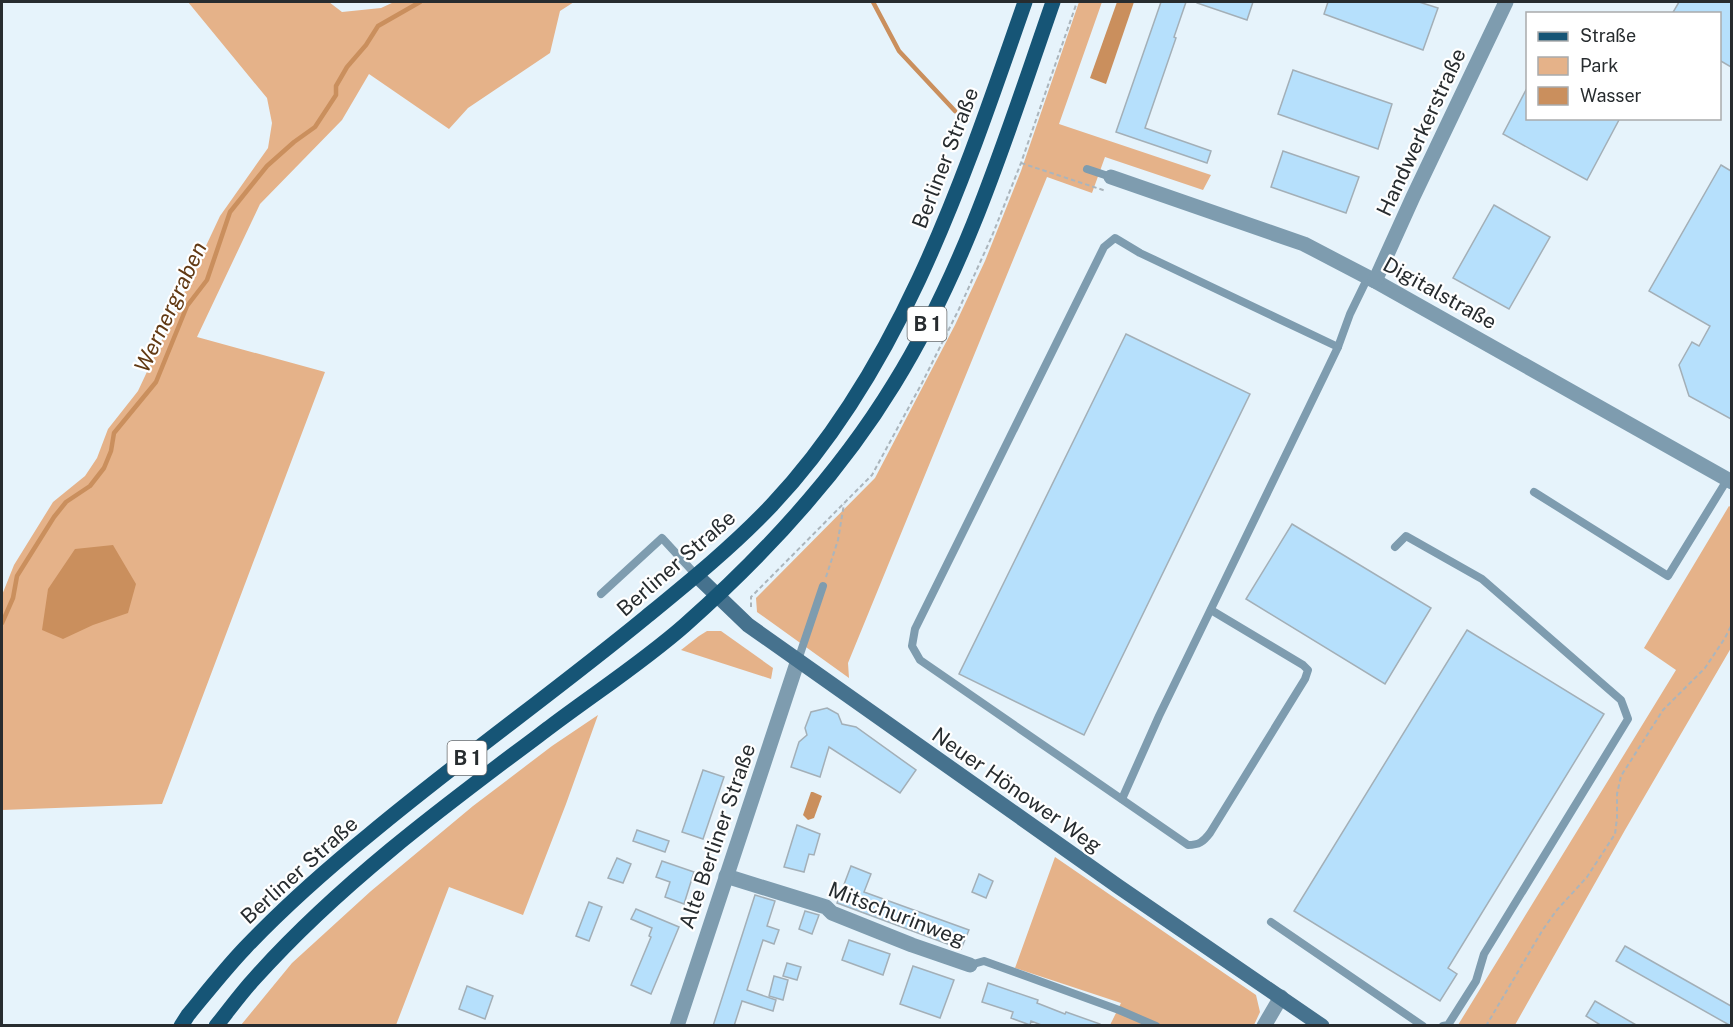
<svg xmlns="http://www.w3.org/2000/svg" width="1733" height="1027" viewBox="0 0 1733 1027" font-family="'Public Sans',sans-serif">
<rect width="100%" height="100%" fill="#e6f3fb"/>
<g fill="#e5b289">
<path d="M188 2H329L342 12 381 8 394 2H574L560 11 550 53 468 108 449 129 369 74 342 120 260 204 197 337 325 372 162 804 2 810V595L14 565 53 502 85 476 97 458 108 429 138 391 220 216 268 148 272 123 267 98Z"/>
<path d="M1079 2H1102L1059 124 1211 175 1203 190 1105 157 1092 193 1047 177 848 663 849 678 757 612 756 598 875 478 955 325 985 261 1021 171Z"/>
<path d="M1729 506 1732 508 1731 648 1625 830 1515 1025H1458L1676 670 1644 648Z"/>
<path d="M707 631H721L773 668 771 679 681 650 699 636Z"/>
<path d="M598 715 566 804 523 915 449 887 396 1025H241L292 963 371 891 473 806 552 746Z"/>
<path d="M1055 857 1256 995 1260 1012 1254 1025H1110L1121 1003 1015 968Z"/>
</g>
<g fill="#ca8f5d">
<path d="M1117 2H1134L1106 84 1090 78Z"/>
<path d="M113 545 136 584 128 613 93 625 63 639 42 630 48 589 75 549Z"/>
<path d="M811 792H813L822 796 814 818 808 820 803 815Z"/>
</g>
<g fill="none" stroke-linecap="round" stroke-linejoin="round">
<g stroke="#ca8f5d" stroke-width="4.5">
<path d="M873 2 899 51 955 111"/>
<path d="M2 623 13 598 17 576 54 517 66 502 90 486 104 468 111 451 114 433 156 382 187 306 207 280 230 212 267 166 294 142 315 127 336 95V86L347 67 366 45 378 26 420 2"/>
</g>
</g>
<g fill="#b6e0fc" stroke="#a3afb7" stroke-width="1.5">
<path d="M1161 2H1186L1174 37 1176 38 1145 128 1211 151 1207 163 1116 132Z"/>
<path d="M1197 2H1253L1247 20 1197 3Z"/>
<path d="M1328 2H1419L1438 8 1423 50 1324 14Z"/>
<path d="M1679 2H1731V67L1719 60V14H1672Z"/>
<path d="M1293 70 1392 104 1378 149 1278 114Z"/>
<path d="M1527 88V118H1620L1587 180 1503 134Z"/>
<path d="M1283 151 1359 177 1346 213 1271 187Z"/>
<path d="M1721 165 1731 171V419L1689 396 1679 365 1692 342 1699 346 1710 326 1649 291Z"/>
<path d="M1494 205 1550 237 1509 309 1453 278Z"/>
<path d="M1126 334 1250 394 1084 735 959 674Z"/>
<path d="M1292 524 1431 608 1385 684 1246 599Z"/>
<path d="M1467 630 1604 714 1448 968 1457 974 1440 1001 1294 911Z"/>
<path d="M827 708 838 714 842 724 856 727 916 770 900 793 829 747 820 777 791 767 799 742 807 735 805 728 811 712Z"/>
<path d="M703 770 724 777 703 839 682 832Z"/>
<path d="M797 825 820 834 814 855 809 854 804 872 784 867Z"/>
<path d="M637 830 669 841 665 852 633 841Z"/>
<path d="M617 858 631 864 623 883 608 878Z"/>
<path d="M662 861 694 872 684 904 665 897 670 882 656 877Z"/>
<path d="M851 866 871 874 864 892 969 930 961 949 837 903Z"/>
<path d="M979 874 993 881 986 898 972 892Z"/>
<path d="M755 895 775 901 767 926 779 930 774 944 763 940 747 990 776 1000 773 1011 742 1001 734 1026H713Z"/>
<path d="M589 902 602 907 589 941 576 936Z"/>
<path d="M636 909 679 927 651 994 631 985 651 937 649 936 652 928 631 919Z"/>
<path d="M805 911 819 915 812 934 799 929Z"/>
<path d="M849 940 890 954 883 975 842 960Z"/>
<path d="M1625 946 1731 1006V1026L1616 961Z"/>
<path d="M787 963 801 967 797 980 783 976Z"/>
<path d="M913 966 954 980 940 1018 900 1004Z"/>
<path d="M774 976 788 980 783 1000 769 996Z"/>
<path d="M988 983 1038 1000 1037 1003 1065 1014 1066 1012 1100 1024V1026H1044L1031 1021 1030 1025 1011 1018 1013 1012 982 1002Z"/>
<path d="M467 986 493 996 485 1019 459 1009Z"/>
<path d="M1595 1001 1638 1026H1602L1586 1016Z"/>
</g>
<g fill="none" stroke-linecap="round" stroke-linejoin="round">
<g stroke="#abb5bc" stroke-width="2" stroke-dasharray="4.5 3" stroke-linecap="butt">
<path d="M1021 163 1106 191"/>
<path d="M826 577 838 540 844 504"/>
<path d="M751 607V597L872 475 922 383 959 309 992 236 1021 163 1077 2"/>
<path d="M1486 1026 1542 931 1556 911 1587 877 1615 834 1617 818V794L1621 776 1663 710 1705 668 1725 638 1732 624"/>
</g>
<g stroke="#7e9caf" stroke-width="8">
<path d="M1087 169 1111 177"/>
<path d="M1534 492 1668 576 1727 480"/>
<path d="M1395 547 1406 536 1482 579 1621 700 1628 719 1484 954 1476 981 1448 1025 1443 1026"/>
<path d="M601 594 662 538 697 576"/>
<path d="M1211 610 1303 665 1308 670 1305 679 1210 833C1203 842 1199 845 1188 845L920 660 912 646 915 629 1104 247 1115 238 1140 253 1338 347"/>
<path d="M798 660 823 586"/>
<path d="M1122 799 1159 716 1326 372 1338 347 1350 314 1368 277"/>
<path d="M1271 922 1423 1026"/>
<path d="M970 965 984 961 1119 1010 1156 1026"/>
</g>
<g stroke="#7e9caf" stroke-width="15">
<path d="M1111 177 1304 244 1375 281 1732 482"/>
<path d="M1375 281 1413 197 1506 2"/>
<path d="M726 876 826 907 832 913 912 945 970 965"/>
<path d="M677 1026 798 660"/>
<path d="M1264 1026 1281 997"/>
</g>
<path stroke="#46728e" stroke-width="15" d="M697 576 748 625 1119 887 1322 1026"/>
<g stroke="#165576" stroke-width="15">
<path d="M181 1026 188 1015C207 992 225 969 245 948 284 907 327 869 370 834 460 759 556 691 646 617 690 581 733 546 772 505 902 367 964 177 1025 2"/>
<path d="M216 1026C229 1010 241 993 255 978 341 882 447 804 550 727 595 693 643 662 685 625 764 555 839 474 894 384 967 266 1008 131 1053 2"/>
</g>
</g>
<g text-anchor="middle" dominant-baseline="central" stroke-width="4.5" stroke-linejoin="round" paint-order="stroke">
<g fill="#fff" stroke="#686b6d" stroke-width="1.5">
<rect x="907.5" y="307" width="39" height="34" rx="4.5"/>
<rect x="447.5" y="741" width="39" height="34" rx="4.5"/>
</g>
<g font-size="20" font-weight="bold" fill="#272c2f">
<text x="927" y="324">B 1</text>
<text x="467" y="758">B 1</text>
</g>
<g font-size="21" fill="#272c2f" stroke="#fff">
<text transform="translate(1421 132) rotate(-65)">Handwerkerstraße</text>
<text transform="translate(945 158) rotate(-69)">Berliner Straße</text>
<text transform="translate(1440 293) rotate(29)">Digitalstraße</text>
<text transform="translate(676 563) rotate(-41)">Berliner Straße</text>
<text transform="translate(1017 790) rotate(35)">Neuer Hönower Weg</text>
<text transform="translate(717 836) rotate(-71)">Alte Berliner Straße</text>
<text transform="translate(299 870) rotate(-42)">Berliner Straße</text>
<text transform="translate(897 914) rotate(21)">Mitschurinweg</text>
</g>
<g font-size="22" font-style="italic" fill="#613913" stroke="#fff">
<text transform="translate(170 307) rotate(-65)">Wernergraben</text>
</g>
</g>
<rect width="1733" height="1027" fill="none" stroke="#272c2f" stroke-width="6"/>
<rect x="1526" y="12" width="195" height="108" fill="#ffffff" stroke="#a9abac" stroke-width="1.5"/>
<rect x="1538" y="32" width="30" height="9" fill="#165576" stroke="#a9abac" stroke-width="1.5"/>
<text x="1580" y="42" font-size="18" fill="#272c2f">Straße</text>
<rect x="1538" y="57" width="30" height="18" fill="#e5b289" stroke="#a9abac" stroke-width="1.5"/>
<text x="1580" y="72" font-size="18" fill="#272c2f">Park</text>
<rect x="1538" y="87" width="30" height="18" fill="#ca8f5d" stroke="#a9abac" stroke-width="1.5"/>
<text x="1580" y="102" font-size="18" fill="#272c2f">Wasser</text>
</svg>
